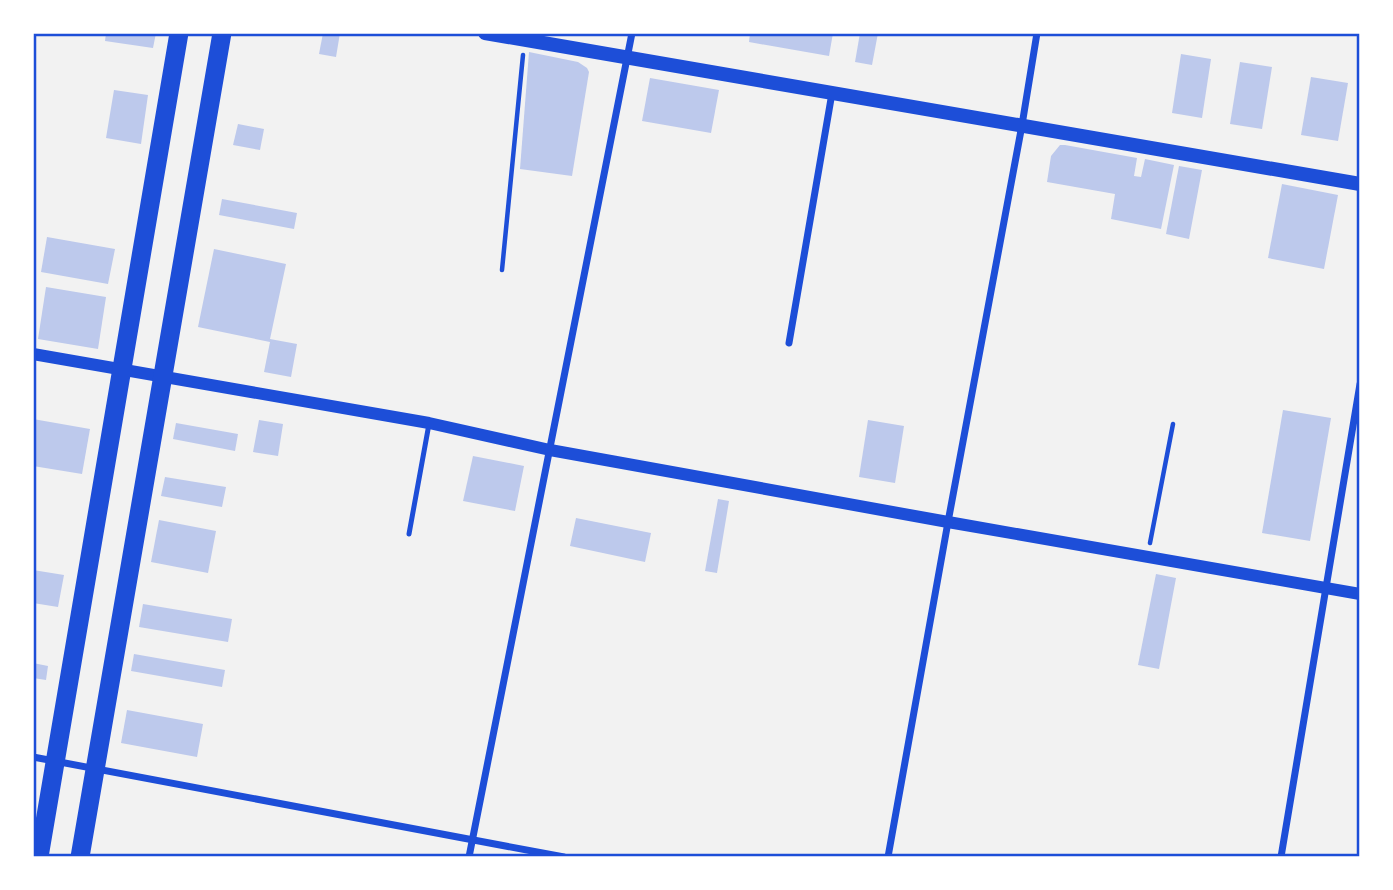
<svg xmlns="http://www.w3.org/2000/svg" width="1393" height="890" viewBox="0 0 1393 890" font-family="'Golos Text',sans-serif">
<rect width="100%" height="100%" fill="#f2f2f2"/>
<g fill="#bdc9ec">
<path d="M106 33H156L153 48 105 41Z"/>
<path d="M323 33H340L336 57 319 54Z"/>
<path d="M750 33H833L829 56 749 42Z"/>
<path d="M860 33H878L872 65 855 62Z"/>
<path d="M529 52 578 62 587 68 589 72 572 176 520 169Z"/>
<path d="M1181 54 1211 59 1202 118 1172 113Z"/>
<path d="M1240 62 1272 67 1262 129 1230 124Z"/>
<path d="M1311 77 1348 83 1338 141 1301 135Z"/>
<path d="M650 78 719 90 711 133 642 121Z"/>
<path d="M114 90 148 95 141 144 106 138Z"/>
<path d="M238 124 264 129 260 150 233 145Z"/>
<path d="M1060 145H1065L1137 158 1134 176 1141 177 1145 159 1174 165 1161 229 1111 219 1115 194 1047 182 1051 156Z"/>
<path d="M1179 166 1202 170 1189 239 1166 234Z"/>
<path d="M1282 184 1338 195 1324 269 1268 258Z"/>
<path d="M222 199 297 213 294 229 219 215Z"/>
<path d="M47 237 115 249 108 284 41 272Z"/>
<path d="M214 249 286 264 270 339 297 344 291 377 264 372 270 342 198 327Z"/>
<path d="M46 287 106 297 98 349 38 339Z"/>
<path d="M1283 410 1331 418 1310 541 1262 533Z"/>
<path d="M33 419 90 429 82 474 33 466Z"/>
<path d="M259 420 283 424 278 456 253 452Z"/>
<path d="M868 420 904 426 895 483 859 477Z"/>
<path d="M176 423 238 434 235 451 173 439Z"/>
<path d="M473 456 524 466 515 511 463 501Z"/>
<path d="M165 477 226 487 222 507 161 496Z"/>
<path d="M718 499 729 501 717 573 705 571Z"/>
<path d="M576 518 651 533 645 562 570 546Z"/>
<path d="M159 520 216 531 208 573 151 562Z"/>
<path d="M33 570 64 575 58 607 33 603Z"/>
<path d="M1156 574 1176 578 1159 669 1138 665Z"/>
<path d="M143 604 232 619 228 642 139 627Z"/>
<path d="M134 654 225 670 222 687 131 671Z"/>
<path d="M33 663 48 666 46 680 33 678Z"/>
<path d="M127 710 203 724 197 757 121 743Z"/>
</g>
<g fill="none" stroke-linecap="round" stroke-linejoin="round">
<g stroke="#1d4ed8" stroke-width="4.5">
<path d="M502 270 523 55"/>
<path d="M1150 543 1173 424"/>
</g>
<path stroke="#1d4ed8" stroke-width="5" d="M409 534 429 424"/>
<g stroke="#1d4ed8" stroke-width="7">
<path d="M789 343 832 93"/>
<path d="M33 757 564 857"/>
<path d="M469 857 632 33"/>
<path d="M888 857 948 522 1022 125 1037 33"/>
<path d="M1281 857 1360 384"/>
</g>
<path stroke="#1d4ed8" stroke-width="12" d="M33 354 429 423 550 450 948 522 1360 594"/>
<path stroke="#1d4ed8" stroke-width="14" d="M485 33 1360 184"/>
<g stroke="#1d4ed8" stroke-width="19">
<path d="M39 857 179 33"/>
<path d="M80 857 222 33"/>
</g>
</g>
<rect width="1393" height="890" fill="none" stroke="#ffffff" stroke-width="70"/>
<rect x="35" y="35" width="1323" height="820" fill="none" stroke="#1d4ed8" stroke-width="2.5"/>
</svg>
